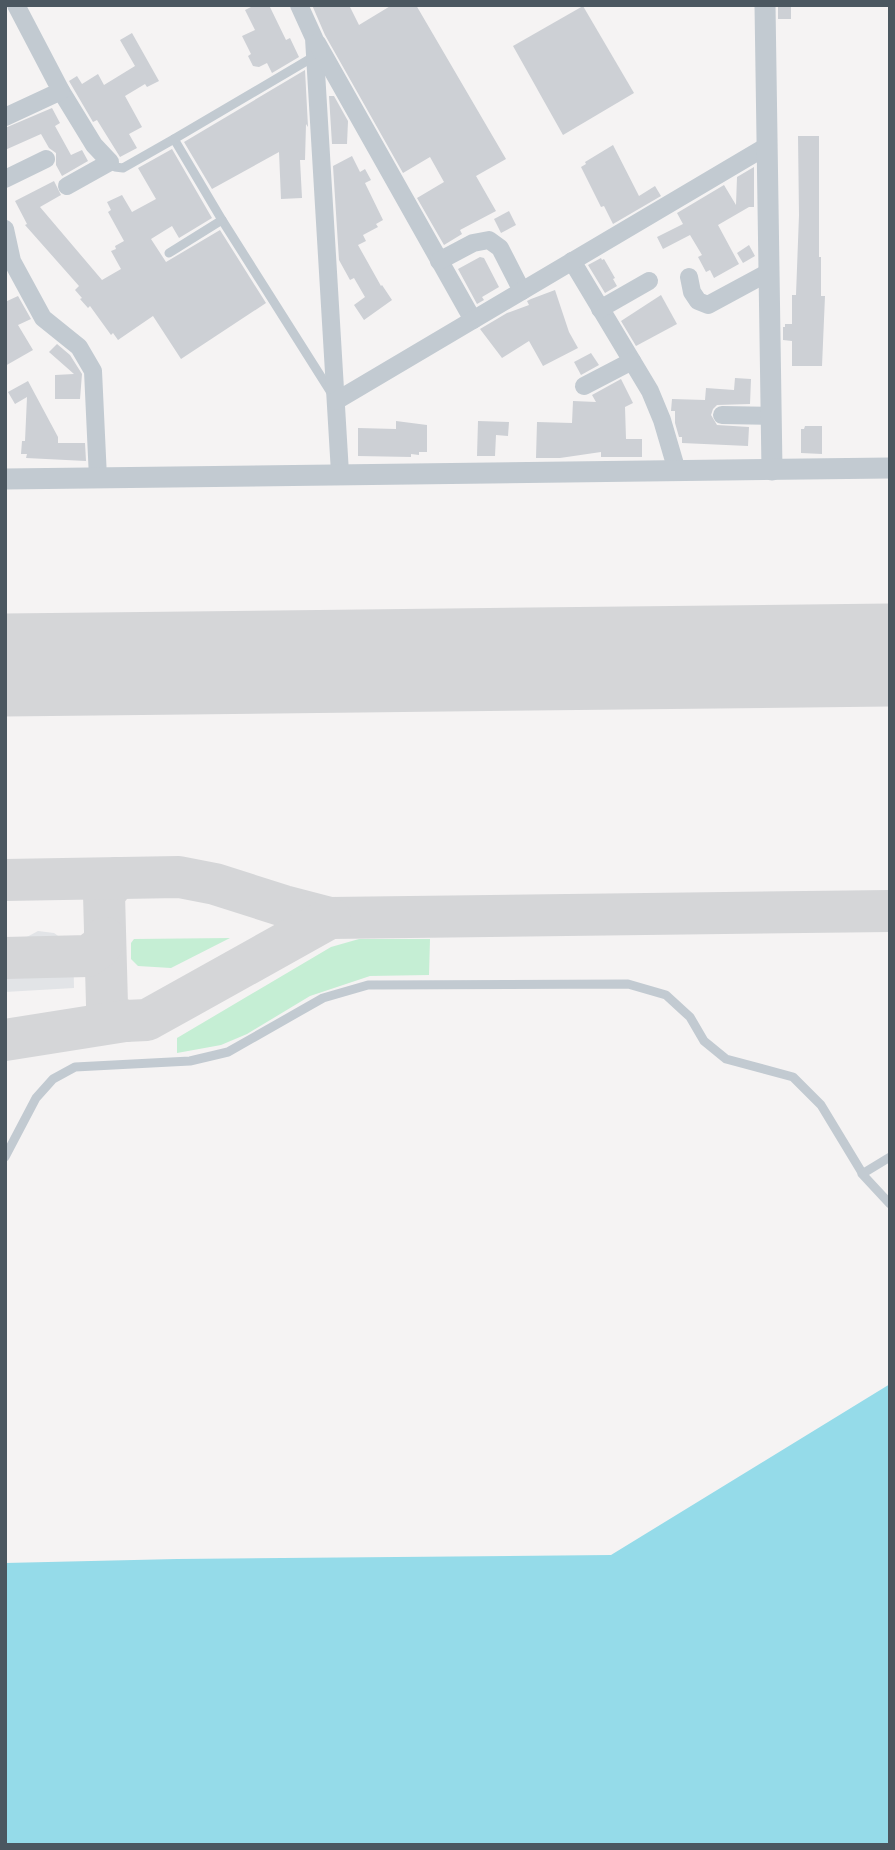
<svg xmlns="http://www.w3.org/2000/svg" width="895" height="1850" viewBox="0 0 895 1850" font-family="Jost,sans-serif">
<rect width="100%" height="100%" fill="#f5f3f3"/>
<path fill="#e2e4e7" d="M38 931 54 933 61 938H73L74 988 5 992V938H25Z"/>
<g fill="#c5eed4">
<path d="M230 938 171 968 138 966 131 959V943L134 939Z"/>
<path d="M359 939H430L429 975 370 976 310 996 247 1034 221 1045 177 1053V1038L331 947Z"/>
</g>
<path fill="#95dbe9" d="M890 1384V1845H5V1563L177 1559 611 1555Z"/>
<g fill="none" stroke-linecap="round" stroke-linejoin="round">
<g stroke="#d5d6d8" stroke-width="42">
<path d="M117 878 104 894 107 1005 113 1016 125 1021"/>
<path d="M5 880 179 877 215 884 284 906 330 918 890 911"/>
<path d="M5 958 88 956 100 947 105 938"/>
<path d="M5 1040 125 1021 147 1020 330 918"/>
</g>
<path stroke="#d5d6d8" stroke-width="103" d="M5 665 890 655"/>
</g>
<g fill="#cdd0d5">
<path d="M255 5H269L286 40 290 38 299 57 272 73 267 63 259 67 253 66 248 56 251 54 242 36 255 30 245 10Z"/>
<path d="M312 5H349L359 25 392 5H416L506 159 476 176 496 211 460 230 462 234 444 245 417 198 444 182 430 157 403 173 325 35Z"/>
<rect x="778" y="5" width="13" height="14"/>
<path d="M583 6 634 93 563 135 513 46Z"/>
<path d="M132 33 159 81 147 87 145 84 125 96 142 127 129 134 137 148 120 157 97 120 93 122 69 81 77 76 82 84 98 74 104 85 135 66 120 40Z"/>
<path d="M305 70 308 127 306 124 305 160H300L302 198 281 199 279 152 212 189 184 142Z"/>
<path d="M329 96H334L348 121 347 144H332Z"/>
<path d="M52 108 60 123 55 126 71 155 82 150 88 161 62 176 56 165V153L49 148 41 134 5 150V128Z"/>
<path d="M798 136H819V257H821V296H825L822 366H792V341L783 340V327H785V324H792V295H796L799 215Z"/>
<path d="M613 145 639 196 655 186 661 196 613 224 604 206 601 207 581 167 586 164 585 162Z"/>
<path d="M172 149 212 218 179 238 172 226 151 239 166 262 220 230 266 303 181 359 153 316 118 340 113 333 111 335 90 306 88 308 80 299 82 298 75 290 79 286 25 225 27 224 15 201 54 181 61 195 40 207 102 280 121 269 111 251 116 249 115 246 124 241 108 212 111 210 107 202 122 195 132 212 156 199 138 168Z"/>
<path d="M352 156 360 172 365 169 371 180 365 183 383 220 376 224 378 227 363 235 366 241 358 245 381 286 382 285 392 300 364 320 354 305 365 297 354 278 350 280 339 260 333 166Z"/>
<path d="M754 167V207H749L718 225 739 264 714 278 710 270 706 272 698 257 702 255 690 235 663 249 657 237 683 224 677 213 724 185 736 205 737 177Z"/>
<path d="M509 211 516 225 501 233 494 219Z"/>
<path d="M749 245 755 256 743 263 737 253Z"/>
<path d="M480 257 484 258 499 287 482 297 484 300 477 304 458 269Z"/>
<path d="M601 258 602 260 604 259 615 278 613 279 617 286 605 293 588 265Z"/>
<path d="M555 290 569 332 578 348 543 366 529 341 502 358 480 329 507 313 529 305 527 301 531 299Z"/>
<path d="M661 295 677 324 636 346 621 321Z"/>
<path d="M18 296 31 319 18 325 33 350 5 366V302Z"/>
<path d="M57 344 70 355 82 374 80 399H55V375L74 374 49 352Z"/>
<path d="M591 353 599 365 581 375 574 362Z"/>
<path d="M735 378 751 379 750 404 717 405 713 409 711 415 717 425 749 427 748 446 682 443V437H679L675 423V411H671L672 399 705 400 706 388 734 390Z"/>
<path d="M621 379 633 403 625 407 626 439H642V457H601V452L560 458H536L537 422 572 423 573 401 596 402 592 395Z"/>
<path d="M28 381 58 437V443H85L86 461 26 458 27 454H21L22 441H25L27 397 15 404 8 392Z"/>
<path d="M396 421 427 425V452H419V455L411 454V457L358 456V428L396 429Z"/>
<path d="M478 421 509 422 508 436 496 435 495 456H477Z"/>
<path d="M805 426H822V454L801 453V429H804Z"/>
</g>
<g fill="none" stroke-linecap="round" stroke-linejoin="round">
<g stroke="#c2cad1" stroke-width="9">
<path d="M315 56 174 139 222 220 332 394"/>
<path d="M110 162 115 167 123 168 174 139"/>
<path d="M169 253 222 220"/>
<path d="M5 1157 36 1098 53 1079 75 1067 190 1061 228 1052 323 998 368 985 628 984 666 995 690 1017 704 1041 726 1059 793 1077 821 1105 864 1176 890 1204"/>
<path d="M862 1174 890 1157"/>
</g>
<g stroke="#c2cad1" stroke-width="18">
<path d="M299 5 314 38 340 473"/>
<path d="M317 43 473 320"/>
<path d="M61 91 94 145 110 162 67 186"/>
<path d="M5 117 61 91 16 5"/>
<path d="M5 179 46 159"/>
<path d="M5 229 12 261 43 318 79 347 93 371 98 478"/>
<path d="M439 261 473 243 489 240 500 248 522 291"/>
<path d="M572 261 650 391 662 420 677 471"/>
<path d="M689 277 692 292 698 301 708 305 769 272"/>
<path d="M600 309 649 281"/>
<path d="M584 386 632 361"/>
<path d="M336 401 767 146"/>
<path d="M722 415 771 416"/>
</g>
<g stroke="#c2cad1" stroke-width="21">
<path d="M765 5 772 470"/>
<path d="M5 479 890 468"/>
</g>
</g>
<rect width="895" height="1850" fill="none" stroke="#4b5760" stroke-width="14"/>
</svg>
